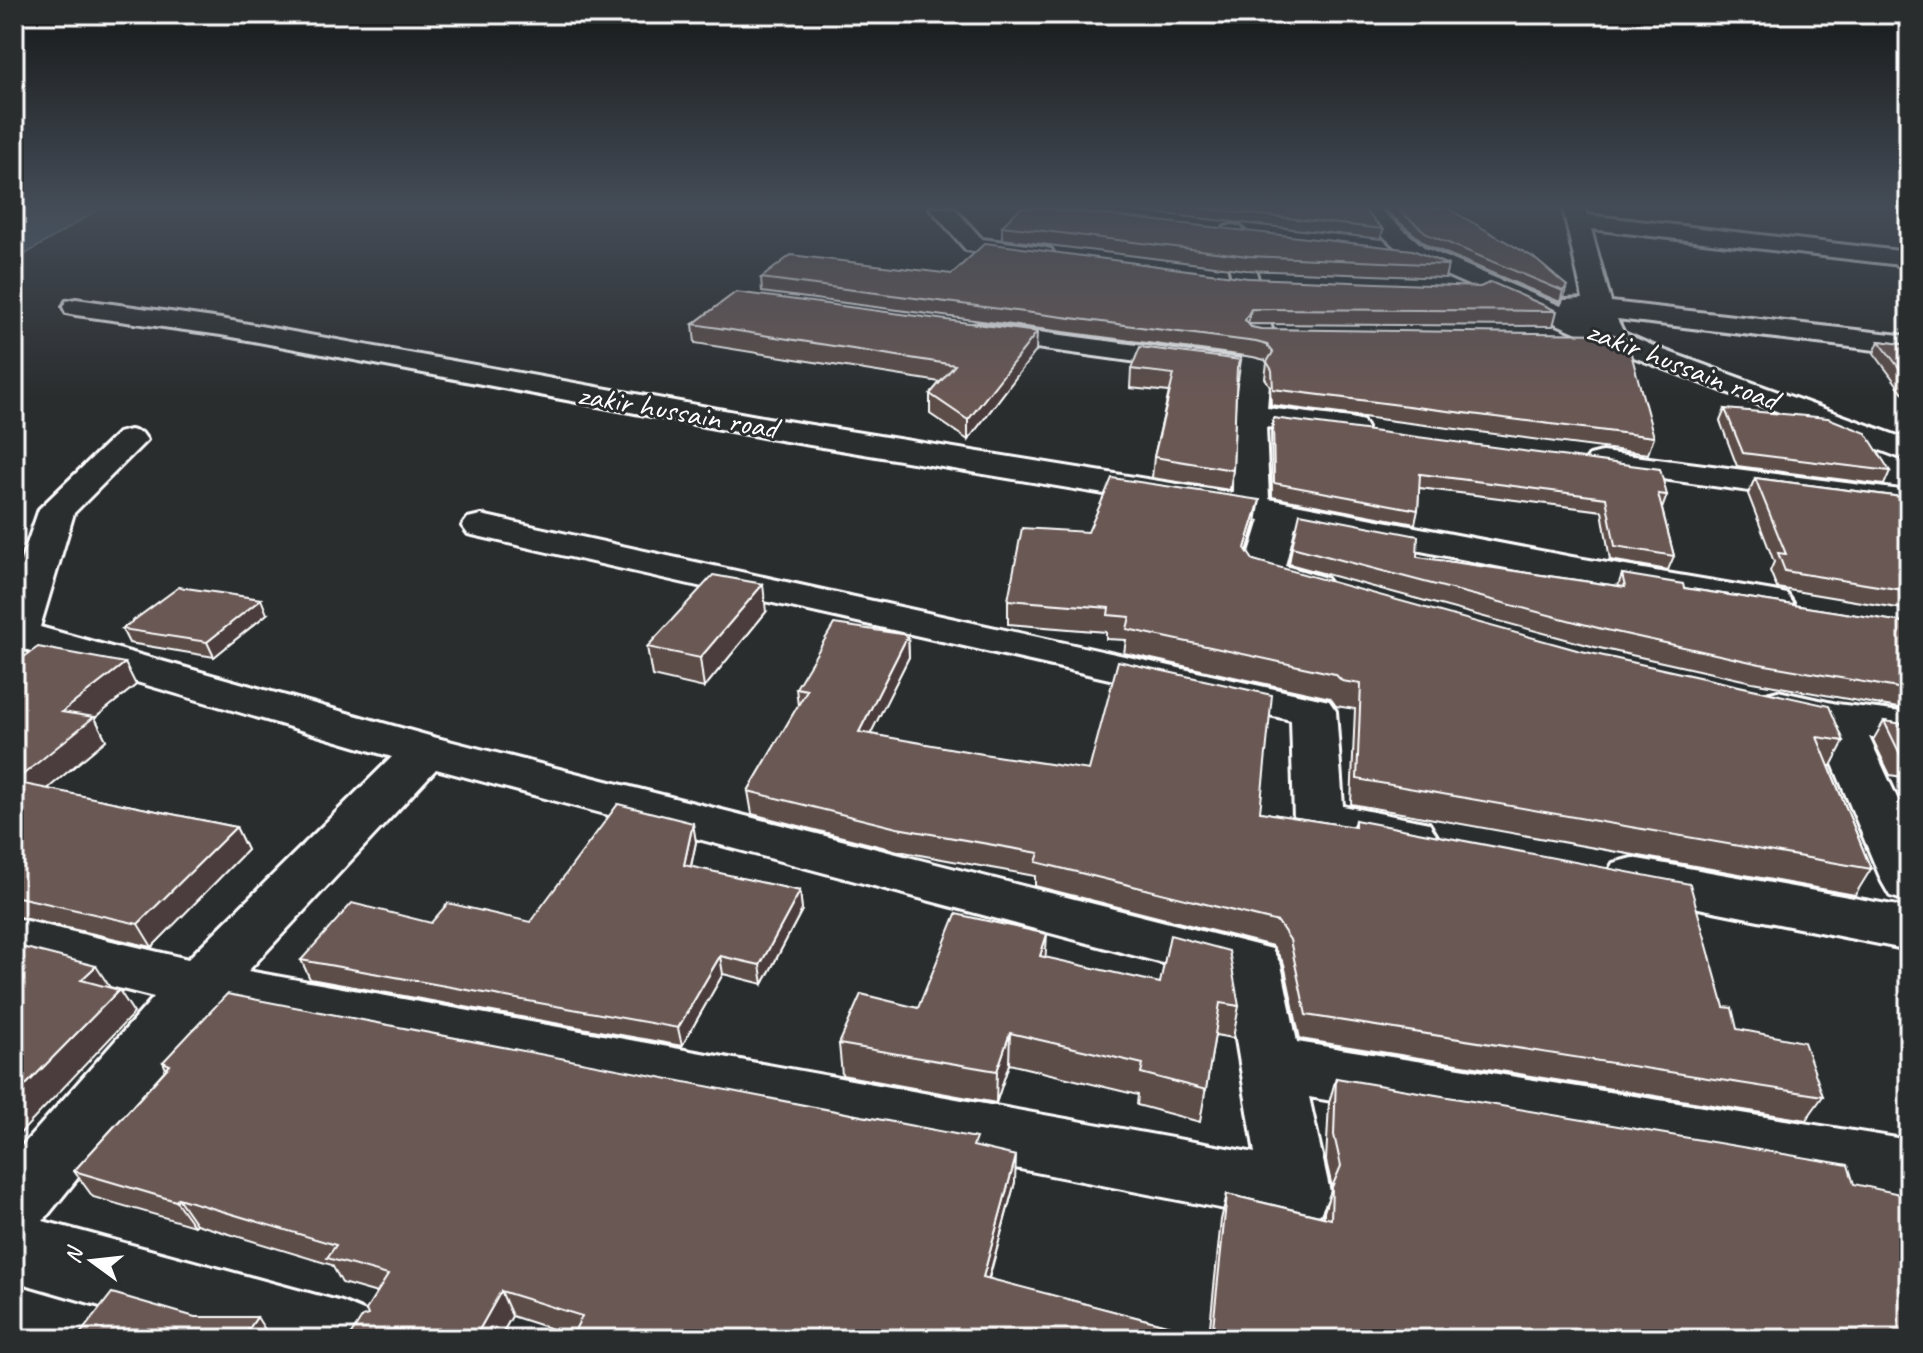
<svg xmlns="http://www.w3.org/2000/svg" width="1923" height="1353" viewBox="0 0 1923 1353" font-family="Caveat,sans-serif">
<rect width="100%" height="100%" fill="#2a2d2e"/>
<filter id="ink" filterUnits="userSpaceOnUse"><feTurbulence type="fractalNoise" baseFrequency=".0125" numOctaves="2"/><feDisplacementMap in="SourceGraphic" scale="16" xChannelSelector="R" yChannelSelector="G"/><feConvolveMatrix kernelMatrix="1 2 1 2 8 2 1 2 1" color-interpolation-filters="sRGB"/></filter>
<g filter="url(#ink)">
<path fill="#4b626f" stroke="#93a1a9" stroke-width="2" d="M14 208H101L14 261Z"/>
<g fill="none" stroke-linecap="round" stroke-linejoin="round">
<g stroke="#fff" stroke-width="6">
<g id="minor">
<path d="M930 208H954L982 239 1042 247 1051 249 1054 254 1051 259 1042 261 966 250Z"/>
<path d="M1353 208H1378L1425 248 1561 306 1564 300 1583 299 1563 208H1585L1587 215 1909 252V266L1591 229 1611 302 1909 336V354L1617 319 1624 333 1658 348 1909 440V461L1607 347 1587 344 1584 336 1407 258Z"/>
<path d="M1233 225 1241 227 1245 232 1273 333 1267 408 1351 418 1363 421 1367 428 1363 435 1351 438 1266 427 1269 499 1572 557 1773 591 1787 594 1793 603 1787 612 1773 615 1572 581 1295 526 1285 566 1326 578 1332 586 1326 594 1312 598 1250 580 1244 572 1260 520 768 438 221 335 76 315 66 313 63 307 66 301 76 299 221 319 768 418 1233 493 1234 415 1239 376 978 340 968 338 964 332 968 326 978 324 1242 359 1245 333 1221 232 1225 227Z"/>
<path d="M130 430 142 433 147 440 74 513 40 627 433 737 1272 949 1281 965 1297 1042 1909 1140V1202L1309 1097 1330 1192 1320 1214 1296 1223 212 1011 43 1221 342 1302 368 1313 379 1339H214L14 1281V1155L154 997 14 962V918L188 959 392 757 14 646V581L39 509 118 433ZM436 769 1226 980 1255 1153 248 971Z"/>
<path d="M1602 452 1909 491V513L1590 469 1585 462 1590 455Z"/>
<path d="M481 515 1329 701 1336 711 1343 806 1429 823 1437 836 1429 849 1411 854 1301 831 1294 819 1291 720 468 534 462 526 468 518Z"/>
<path d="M1778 691 1837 704 1909 713V743L1869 737 1909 824V902L1890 896 1882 882 1818 728 1762 715 1755 705 1762 695Z"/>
<path d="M1632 858 1909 908V950L1613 891 1605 877 1613 863Z"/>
</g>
</g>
<use href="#minor" fill="#2a2d2e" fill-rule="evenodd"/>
</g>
<g fill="#5c4d49" stroke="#fff" stroke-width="2">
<path d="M1111 208H1362L1383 229 1381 239Z"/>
<path d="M1382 208H1447L1567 286 1564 297 1560 302 1427 245Z"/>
<path d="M1002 226 1448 265 1445 278 1246 270 1002 239Z"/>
<path d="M952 274 1248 278 1557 311 1553 326 1248 324 1251 327 1654 437 1648 454 1271 405 1270 386 1265 378 1267 363 1265 360 1253 357 762 292 761 278Z"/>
<path d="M693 324 1036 351 968 440 930 414V394L940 382 695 343Z"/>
<path d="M1879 341 1909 345V401L1874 353Z"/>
<path d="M1131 369 1238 379 1236 382 1233 470 1230 490 1152 478 1154 457 1169 392 1130 388Z"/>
<path d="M1725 409 1890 471 1884 485 1737 466 1720 421Z"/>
<path d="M1273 418 1667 495 1662 509 1674 556 1668 570 1610 560 1602 511 1419 488 1418 510 1415 524 1272 497 1271 430Z"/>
<path d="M1755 478 1909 498V610L1777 588 1770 571 1774 562 1748 494Z"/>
<path d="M1256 522 1247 552 1253 560 1844 741 1831 766H1829L1871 869 1855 895 1351 804 1355 709 1336 706 1330 698 1124 653 1126 640 1106 639V632L1008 624V600L1088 532Z"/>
<path d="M1292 547 1417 557 1618 586 1622 574 1684 588 1909 623V710L1752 682 1595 647 1289 564Z"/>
<path d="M766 612 704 688 652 676 647 647Z"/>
<path d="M267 614 214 657 129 643 122 629Z"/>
<path d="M908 635 909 657 870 734 1260 812 1353 827 1355 820 1724 1007 1737 1029 1823 1096 1806 1120 1300 1039 1284 964 1273 946 1035 886V876L898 851 752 814 748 791 798 706 796 688Z"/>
<path d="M14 664 136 685 95 718 106 740 47 789 236 827 247 850 152 947 14 916Z"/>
<path d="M1884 721 1909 725V778L1890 775 1873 740Z"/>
<path d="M696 842 691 867 800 891 802 910 763 984 723 974 682 1046 310 979 301 960 431 923 530 922Z"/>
<path d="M1046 958 1239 1006 1233 1038 1215 1035 1200 1122 1137 1105 1138 1095 1009 1064 996 1103 842 1075 839 1044 918 1008Z"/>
<path d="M163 1062 976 1147 1015 1182 989 1279 1209 1336 1221 1220 1227 1194 1324 1217V1212L1332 1187 1326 1161 1329 1103 1336 1078 1909 1339H575L574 1336 512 1316 499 1339H348L368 1315 377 1293 342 1283 332 1265 196 1224 194 1226 93 1197 74 1171 166 1069Z"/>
</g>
<g fill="#4b3e3c" stroke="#fff" stroke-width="2">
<path d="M1567 286 1564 297 1560 302 1563 291Z"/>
<path d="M1251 309 1248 324 1245 320Z"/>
<path d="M1037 332 1036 351 968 440V420Z"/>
<path d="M1241 360 1238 379 1234 386 1237 367Z"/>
<path d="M1260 500 1256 522 1241 571 1245 548Z"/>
<path d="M763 584 766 612 704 688 700 658Z"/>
<path d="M261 599 267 614 214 657 207 642Z"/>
<path d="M908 635 909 657 860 755 859 732Z"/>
<path d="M125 663 136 685 95 718 106 740 28 805 14 782 62 712Z"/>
<path d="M693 823 696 842 687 884 684 865Z"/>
<path d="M236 827 247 850 152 947 138 924Z"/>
<path d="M800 891 802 910 763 984 760 965Z"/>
<path d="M1047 934 1045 965 1040 956Z"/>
<path d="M720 956 723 974 682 1046 678 1028Z"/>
<path d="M96 966 111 989 81 980Z"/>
<path d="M119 990 134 1013 14 1140V1097Z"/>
<path d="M1010 1033 1009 1064 996 1103 997 1071Z"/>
<path d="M1016 1156 1015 1182 982 1302 983 1277Z"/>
<path d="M178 1198 196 1224 194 1226 176 1201Z"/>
<path d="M501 1291 512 1316 499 1339H474Z"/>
<path d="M257 1317 271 1339H242Z"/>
</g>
<g fill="#6b5955" stroke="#fff" stroke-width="2">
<path d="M1020 208H1044L1413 250 1448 265 1248 256 1002 226Z"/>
<path d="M1199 208H1362L1383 229Z"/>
<path d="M1396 208H1447L1533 257 1567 286 1563 291 1429 235Z"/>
<path d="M985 243 1248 278 1480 287 1491 282 1557 311 1251 309 1245 320 1251 327 1261 329 1611 334 1627 339 1654 437 1273 389 1272 370 1267 362 1273 352 1267 345 1256 342 761 278 791 255 952 274Z"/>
<path d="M736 292 1037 332 968 420 930 394 955 365 693 324Z"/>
<path d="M1879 341 1909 345V381Z"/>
<path d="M1140 347 1241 360 1237 367 1233 470 1154 457 1174 374 1131 369Z"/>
<path d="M1725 409 1828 418 1866 433 1890 471 1743 453Z"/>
<path d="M1273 418 1660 469 1667 495 1658 494 1674 556 1615 546 1606 498 1420 474 1418 510 1274 483Z"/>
<path d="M1112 478 1260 500 1245 548 1253 560 1577 650 1829 706 1844 741 1817 737 1871 869 1357 779 1361 684 1342 681 1335 674 1127 629 1130 617 1108 615 1109 608 1008 600 1022 528 1088 532Z"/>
<path d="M1755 478 1909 498V591L1785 571 1778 553 1786 554Z"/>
<path d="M1300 513 1418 536 1417 557 1625 587 1622 574 1683 584 1684 588 1909 623V690L1760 664 1602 629 1292 547Z"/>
<path d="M713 575 763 584 700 658 647 647Z"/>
<path d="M179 587 261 599 207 642 122 629Z"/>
<path d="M834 624 908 635 859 732 983 754 1089 770 1118 661 1272 695 1260 812 1355 827V820L1690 884 1724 1007 1732 1008 1737 1029 1804 1042 1823 1096 1306 1015 1290 940 1278 922 1036 862 1039 853 897 828 748 791 807 690 796 688Z"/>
<path d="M38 647 125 663 62 712 94 717 14 782 236 827 138 924 14 896V664Z"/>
<path d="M1884 721 1909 725V758L1901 756Z"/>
<path d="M618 804 693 823 684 865 800 891 760 965 720 956 678 1028 301 960 352 903 431 923 448 903 530 922Z"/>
<path d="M956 914 1047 934 1040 956 1160 983 1170 935 1229 951 1239 1006 1220 1003 1206 1090 1141 1073 1143 1064 1010 1033 997 1071 839 1044 861 994 918 1008Z"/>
<path d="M14 945 96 966 81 980 119 990 14 1097Z"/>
<path d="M227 994 976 1138 973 1146 1016 1156 983 1277 1212 1337 1227 1194 1331 1219 1332 1187 1341 1166 1334 1135 1336 1078 1848 1165 1854 1184 1909 1196V1339H588L573 1334 582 1316 501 1291 474 1339H348L362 1317 368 1315 366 1310 388 1275 327 1258 336 1245 178 1198 176 1201 74 1171 170 1065 163 1062Z"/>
<path d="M112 1293 195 1317H257L242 1339H76Z"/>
</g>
</g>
<linearGradient id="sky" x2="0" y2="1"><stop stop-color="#171919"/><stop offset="0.52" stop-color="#444c57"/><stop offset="1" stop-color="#444c57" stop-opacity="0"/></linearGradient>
<rect width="1923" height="398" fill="url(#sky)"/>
<g text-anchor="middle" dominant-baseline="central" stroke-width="6" stroke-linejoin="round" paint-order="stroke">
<g font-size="32" fill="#fff" stroke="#2a2d2e">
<text transform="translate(1683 365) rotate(21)">zakir hussain road</text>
<text transform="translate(678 411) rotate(10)">zakir hussain road</text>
</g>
</g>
<rect width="1923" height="1353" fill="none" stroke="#2a2d2e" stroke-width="48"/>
<rect x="24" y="24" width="1875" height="1305" fill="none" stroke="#fff" stroke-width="3" filter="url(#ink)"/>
<g transform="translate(92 1261) rotate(285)" stroke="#2a2d2e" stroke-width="6" paint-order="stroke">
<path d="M0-6L14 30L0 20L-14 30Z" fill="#ffffff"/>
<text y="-12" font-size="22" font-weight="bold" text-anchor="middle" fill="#ffffff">N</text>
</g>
</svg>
